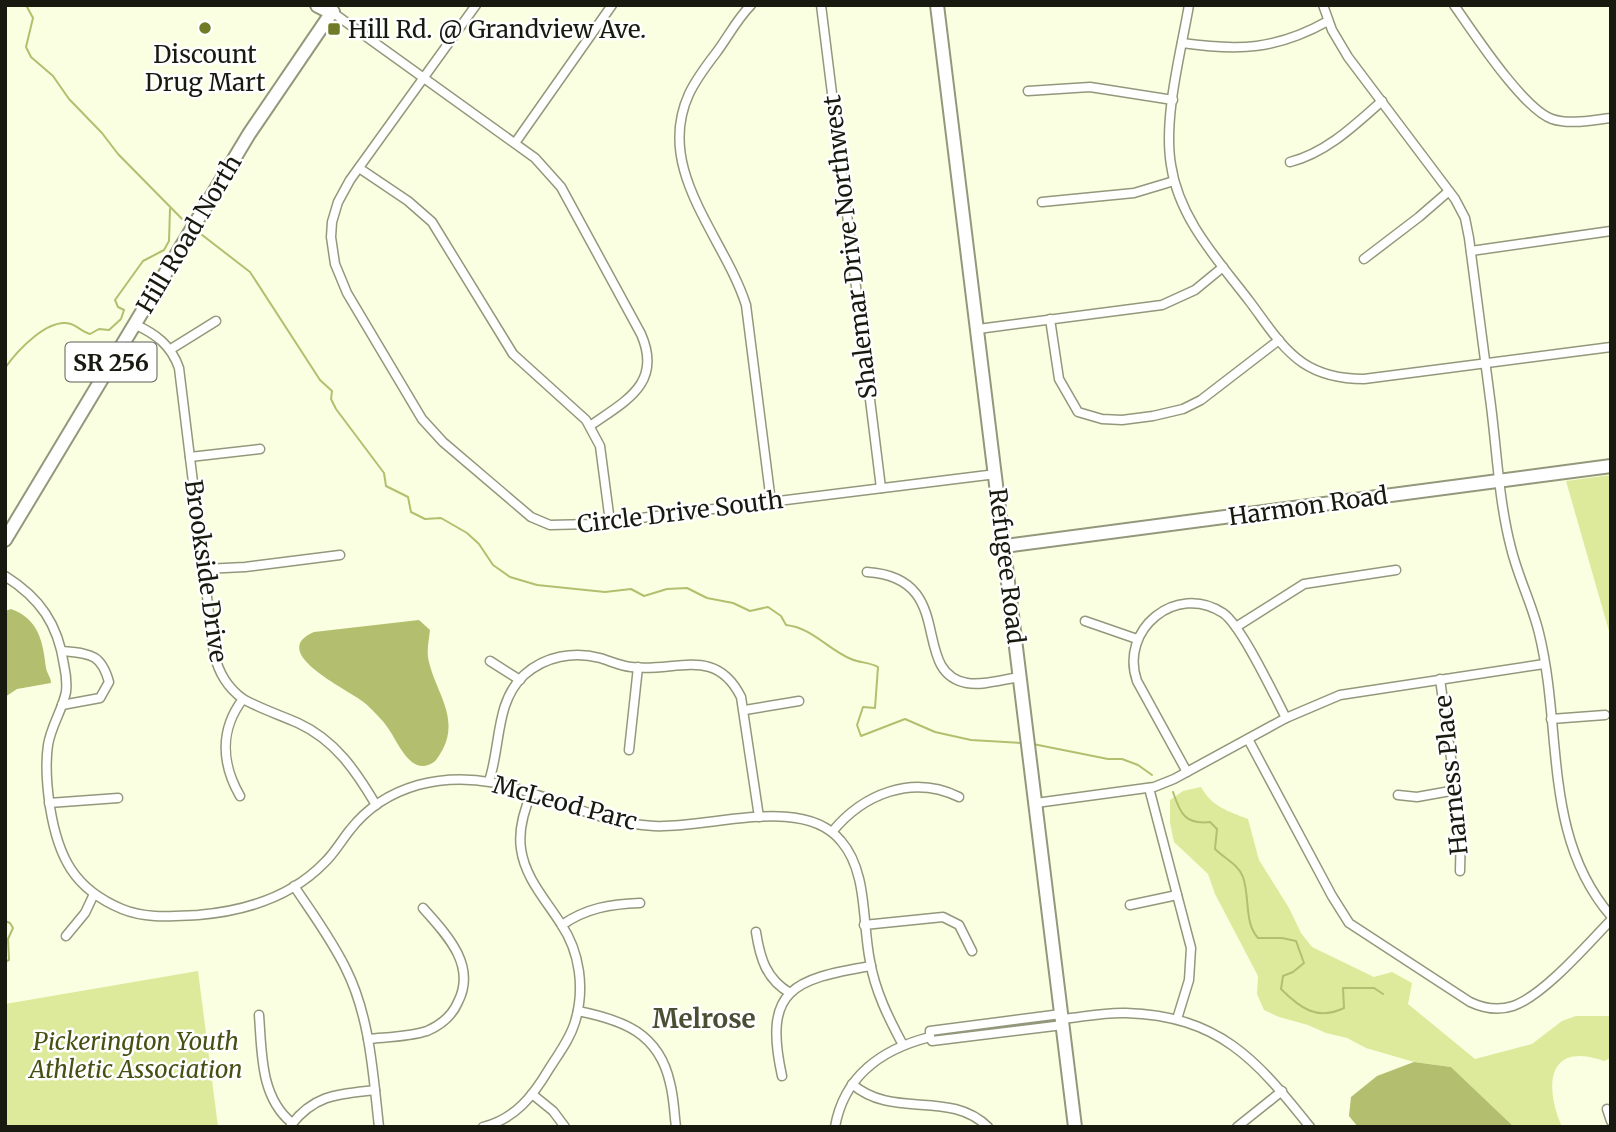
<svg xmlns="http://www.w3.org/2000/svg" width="1616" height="1132" viewBox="0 0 1616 1132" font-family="Merriweather,serif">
<rect width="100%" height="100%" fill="#f9ffe0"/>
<g fill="#ddea9b">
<path d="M1611 475 1609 622 1611 638 1566 481Z"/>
<path d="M1201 787C1212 807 1228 811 1248 819L1259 860 1289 908 1301 933 1312 947 1374 977 1392 972 1412 983 1408 1004 1475 1059 1532 1044 1562 1021 1576 1016H1611V1058L1604 1061C1547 1041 1544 1086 1562 1127H1514L1451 1067 1414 1062 1366 1048 1347 1038 1326 1033 1308 1025 1279 1017 1264 1010 1257 994 1258 976 1215 894 1208 874 1174 842 1170 823V800L1183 791Z"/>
<path d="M198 971 218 1127H5V1004Z"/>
</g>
<g fill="#b3bf6e">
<path d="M11 609C39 619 43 642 46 668 47 674 51 677 51 683L17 689 5 697V611Z"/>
<path d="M419 620 430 630C429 640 426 652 429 662 436 692 459 717 443 749 441 752 437 760 434 762 411 778 398 742 388 728 382 719 374 712 366 704 352 691 265 653 314 632Z"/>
<path d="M1414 1062 1451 1067 1514 1127H1358L1349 1116 1351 1097 1377 1076Z"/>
</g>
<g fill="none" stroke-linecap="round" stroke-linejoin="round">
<g stroke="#b3bf6e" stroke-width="2">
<path d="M26 5 33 18 26 47 31 57 53 76 69 99 102 133 118 154 189 226"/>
<path d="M197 231 250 272 320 380 332 391 331 399 336 409 384 473 386 486 408 497 411 512 425 519 441 518 467 533 479 544 493 565 510 577 537 585 605 592 631 589 644 596 667 589 687 588 707 598 733 603 750 611 768 607 781 616 786 625C813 628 827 649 851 659 860 663 869 662 878 667L875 708 863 707 857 725 861 736 905 719 935 732 971 740 1021 743"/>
<path d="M5 368C17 351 48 317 71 324 77 326 83 332 90 334L99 329 109 330 121 319 124 310 118 307 115 300 143 261 164 250 169 241 170 209"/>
<path d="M1033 744 1108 759H1122L1138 765 1152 775"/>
<path d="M1173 792C1180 813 1185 825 1210 822L1217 829 1215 849C1225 859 1238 864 1243 877 1250 897 1244 923 1258 938H1282L1296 941 1304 963 1293 972 1283 976 1281 989C1300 1008 1317 1021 1344 1008L1343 988H1374L1383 994"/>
<path d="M5 921 10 923 13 928 8 939 9 960 5 962"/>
</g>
<g stroke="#93987c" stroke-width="11">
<g id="minor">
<path d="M476 5 350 180 338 202 332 222 331 237 335 264 347 293 422 419 443 442 531 517 550 525 592 524 996 474"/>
<path d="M751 5C737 19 728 37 716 53 706 66 696 79 689 94 654 170 724 236 746 305L771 502"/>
<path d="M821 5 881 488"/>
<path d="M1189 5C1181 52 1163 118 1171 165 1179 219 1218 260 1250 302 1266 323 1280 347 1303 363 1321 375 1342 379 1364 379L1611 347"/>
<path d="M1323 5 1332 30 1348 57 1455 199 1465 218 1469 238C1476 294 1484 350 1491 406 1497 453 1499 502 1511 548 1518 577 1532 604 1539 633 1563 730 1542 836 1611 916"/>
<path d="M1454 5C1473 32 1523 109 1552 119 1570 125 1592 120 1611 118"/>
<path d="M332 12 535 158 561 187 641 334C663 384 625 401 590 426"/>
<path d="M1182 43C1239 51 1276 50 1328 21"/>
<path d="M1028 91 1090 87 1173 100"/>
<path d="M515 143 612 5"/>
<path d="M1290 162C1326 153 1355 125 1382 101"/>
<path d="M359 168 408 201 432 222 513 354 586 420 600 446 610 522"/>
<path d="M1042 202 1134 193 1174 181"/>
<path d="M1471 251 1611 231"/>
<path d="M1364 259 1419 217 1449 191"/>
<path d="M1050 319 1059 379 1078 412 1102 419 1122 420 1153 416 1183 409 1201 400 1279 340"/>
<path d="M134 324C156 334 171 345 179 368L214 654C219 673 227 687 243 699 261 709 280 715 298 723 335 740 356 771 376 805"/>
<path d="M978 329 1162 305 1195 290 1223 267"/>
<path d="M171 349 216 321"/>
<path d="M190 457 260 449"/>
<path d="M204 569 245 567 340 555"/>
<path d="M867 572C959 578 908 672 967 683 983 686 1004 679 1021 677"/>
<path d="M5 576C40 598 58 624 64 665 66 674 67 683 66 692 62 711 51 726 48 745 45 765 47 787 50 807 58 857 74 889 122 909 146 919 173 916 198 915 245 911 290 898 324 863 334 854 341 841 350 830 367 808 390 793 418 785 508 761 569 822 654 826 709 829 803 794 841 841 868 872 862 923 870 961 875 991 889 1019 903 1045"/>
<path d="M1085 621 1137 639"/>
<path d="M1236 627 1304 584 1396 570"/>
<path d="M490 661 520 680"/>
<path d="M1440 679 1461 830 1460 871"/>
<path d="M62 705 100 698 109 682C101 653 90 654 62 651"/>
<path d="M745 710 799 701"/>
<path d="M1551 719 1605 715"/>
<path d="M1248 739 1332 896 1349 923 1470 1002C1485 1009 1498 1011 1513 1006 1543 996 1588 944 1611 920"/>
<path d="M629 750 638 667"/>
<path d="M1187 772 1137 681C1119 630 1176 582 1223 613 1241 625 1274 695 1286 718"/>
<path d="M489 781C501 746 495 702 524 675 545 656 574 651 600 658 610 661 621 666 631 667 675 673 715 645 741 697L759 817"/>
<path d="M1149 788 1191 948 1189 980 1177 1019"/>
<path d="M1398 795 1417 797 1456 790"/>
<path d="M240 796C221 763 220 729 243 699"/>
<path d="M49 803 118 798"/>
<path d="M1036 803 1154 787 1174 779 1286 718 1340 695 1544 664"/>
<path d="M832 832C863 794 912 774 959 797"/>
<path d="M294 886C312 913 332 940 346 969 370 1017 373 1074 379 1127"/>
<path d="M1130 905 1177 895"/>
<path d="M562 925C586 908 611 904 640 903"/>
<path d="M864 925 943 917 959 925 972 951"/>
<path d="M756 932C760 958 766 979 790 993"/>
<path d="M66 936 85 913 94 894"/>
<path d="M578 1011C623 1020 659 1033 670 1083 674 1098 674 1112 676 1127"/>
<path d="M1061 1014 930 1031V1037L932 1041 1063 1025"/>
<path d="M259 1015C262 1053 260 1097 292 1123"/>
<path d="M1062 1019C1083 1017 1105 1012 1126 1013 1219 1016 1256 1059 1310 1127"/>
<path d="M368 1039C387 1037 408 1037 427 1031 441 1025 452 1016 458 1002 477 965 446 934 423 908"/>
<path d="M782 1076C763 990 792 979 871 966"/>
<path d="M852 1084C894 1120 949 1089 988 1127"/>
<path d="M532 1094 553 1111 565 1127"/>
<path d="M1607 1109 1611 1121"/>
<path d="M291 1125C315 1094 339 1094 375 1090"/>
<path d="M483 1127C515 1119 533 1096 549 1069 559 1053 570 1039 575 1022 585 989 580 952 561 924 546 900 525 878 521 849 518 829 524 810 532 792"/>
<path d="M835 1127C844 1076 882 1049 930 1037"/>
<path d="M1237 1127 1282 1091"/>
</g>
</g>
<g stroke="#93987c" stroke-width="16">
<g id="secondary">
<path d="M937 5 1075 1127"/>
<path d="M1005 546 1611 466"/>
</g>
</g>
<g stroke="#93987c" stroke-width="16">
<path id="primary" d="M5 540 249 134 332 12"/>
</g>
<g stroke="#93987c" stroke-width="18">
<path id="trunk" d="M318 5 332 12"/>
</g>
<use href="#minor" stroke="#fff" stroke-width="8"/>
<use href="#secondary" stroke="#fff" stroke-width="12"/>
<use href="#primary" stroke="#fff" stroke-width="12"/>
<use href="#trunk" stroke="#fff" stroke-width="14"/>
</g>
<g fill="#707b27" stroke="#fff" stroke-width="2.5">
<circle cx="205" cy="28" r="7"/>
<rect x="327" y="22" width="14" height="14" rx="3.5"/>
</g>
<g text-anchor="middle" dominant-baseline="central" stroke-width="5" stroke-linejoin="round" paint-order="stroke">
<rect fill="#fff" stroke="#5d5f57" stroke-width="2" x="65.5" y="342.5" width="91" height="39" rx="5"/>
<g font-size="23" font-weight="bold" fill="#181a0f">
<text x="111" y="362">SR 256</text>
</g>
<g font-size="24" fill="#181a0f" stroke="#fff" text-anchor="start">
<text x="348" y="29">Hill Rd. @ Grandview Ave.</text>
<text x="205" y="54" text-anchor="middle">Discount<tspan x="205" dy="28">Drug Mart</tspan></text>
</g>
<g font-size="24" fill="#181a0f" stroke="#fff">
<text transform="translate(189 234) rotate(-59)">Hill Road North</text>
<text transform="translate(850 247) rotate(-97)">Shalemar Drive Northwest</text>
<text transform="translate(1308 506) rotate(-8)">Harmon Road</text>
<text transform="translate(680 512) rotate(-7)">Circle Drive South</text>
<text transform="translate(1007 566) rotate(83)">Refugee Road</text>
<text transform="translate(206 571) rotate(82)">Brookside Drive</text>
<text transform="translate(1451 775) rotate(-96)">Harness Place</text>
<text transform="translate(565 803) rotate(15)">McLeod Parc</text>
</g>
<g font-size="24" font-style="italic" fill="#474f12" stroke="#fff">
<text x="136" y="1041">Pickerington Youth<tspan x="136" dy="28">Athletic Association</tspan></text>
</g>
<g font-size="26" font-weight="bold" fill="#4a4e34" stroke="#fff">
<text x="704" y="1018">Melrose</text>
</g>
</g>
<rect width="1616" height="1132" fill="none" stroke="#181a0f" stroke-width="14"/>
</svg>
